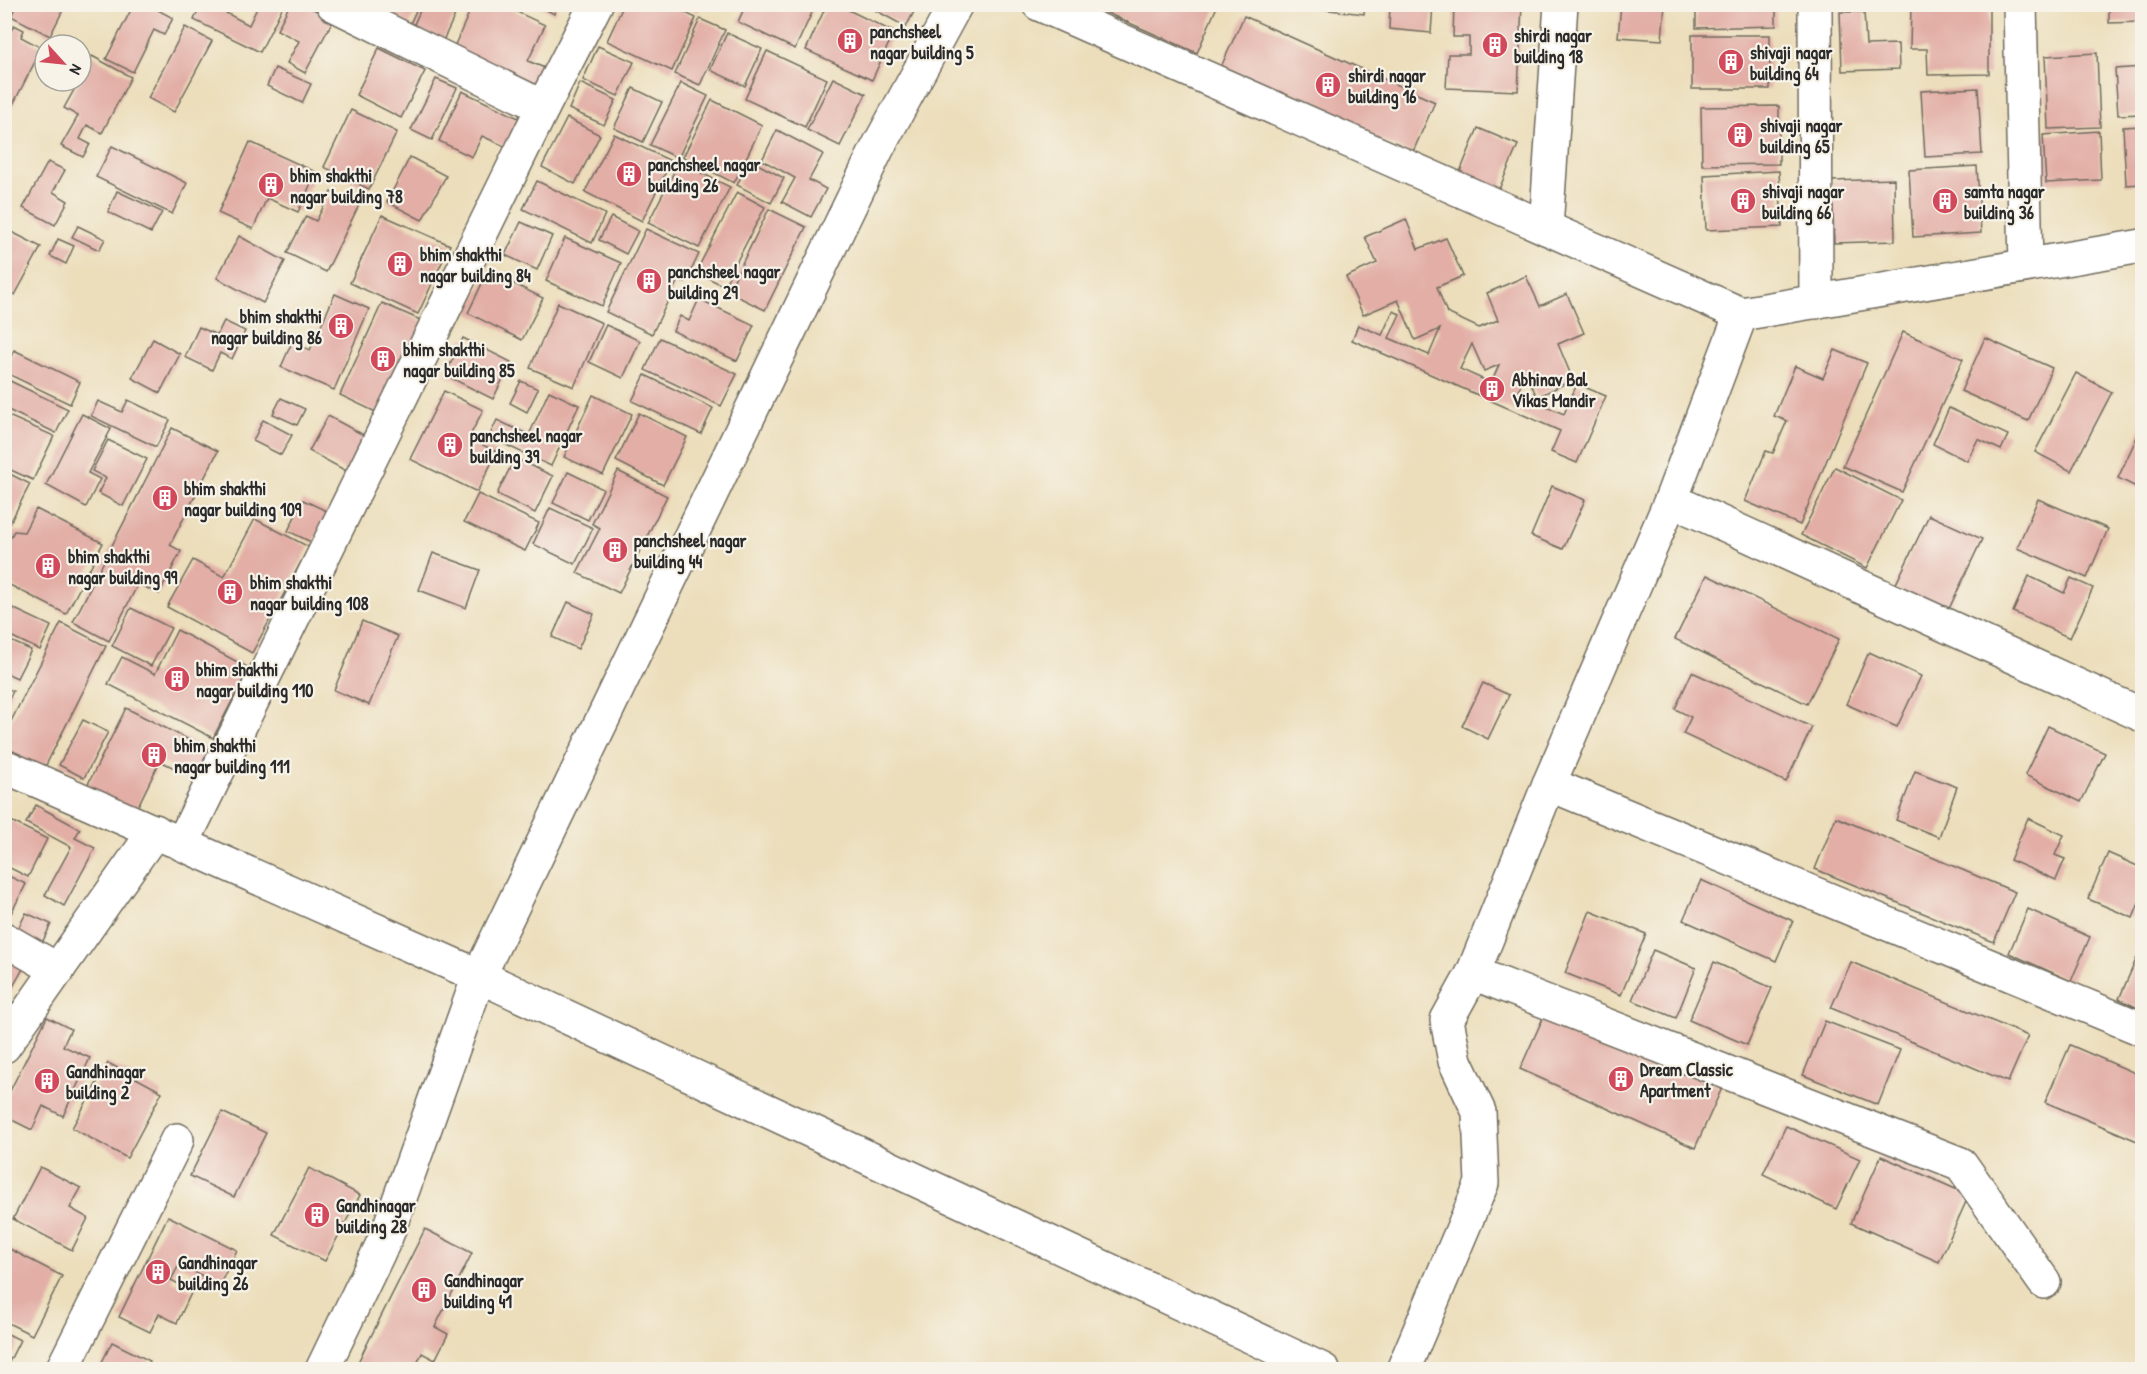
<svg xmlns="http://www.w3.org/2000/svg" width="2147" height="1374" viewBox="0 0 2147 1374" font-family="'Patrick Hand',sans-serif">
<rect width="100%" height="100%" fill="#f7f3e8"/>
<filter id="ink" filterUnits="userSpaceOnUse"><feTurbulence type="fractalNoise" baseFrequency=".0167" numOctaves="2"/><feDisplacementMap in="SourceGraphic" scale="12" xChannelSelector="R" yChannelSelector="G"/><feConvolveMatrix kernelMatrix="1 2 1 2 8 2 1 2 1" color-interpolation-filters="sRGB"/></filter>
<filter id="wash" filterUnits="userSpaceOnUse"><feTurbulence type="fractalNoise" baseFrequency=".008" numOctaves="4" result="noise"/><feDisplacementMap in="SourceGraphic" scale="24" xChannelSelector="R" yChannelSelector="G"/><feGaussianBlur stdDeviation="1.35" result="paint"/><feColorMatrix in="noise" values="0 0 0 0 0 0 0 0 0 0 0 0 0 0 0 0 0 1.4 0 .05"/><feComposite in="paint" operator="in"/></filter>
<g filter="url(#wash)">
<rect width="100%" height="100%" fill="#ecdebb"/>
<g id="blocks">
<g fill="#e2aea6" fill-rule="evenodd">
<path d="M17 4H66L50 36 11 16Z"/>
<path d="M134 4H156L154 8 173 18 164 35 154 30 133 72 106 59Z"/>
<path d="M201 4H230L226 13 249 25 259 4H284L260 52 194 20Z"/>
<path d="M290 4H304L333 20 305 73 287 63 299 41 277 30Z"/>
<path d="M361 4H388L383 15Z"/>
<path d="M393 4H419L409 26 388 17Z"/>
<path d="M423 4H460L442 43 412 29Z"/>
<path d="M473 4H500L545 25 528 61 547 69 536 94 450 56Z"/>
<path d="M535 4H558L554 14Z"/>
<path d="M624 4H668L696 18 672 71 607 41Z"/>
<path d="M682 4H702L698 12Z"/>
<path d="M746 4H816L795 49 738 22Z"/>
<path d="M827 4H836L894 32 872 80 806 50Z"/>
<path d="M864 4H918L906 27Z"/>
<path d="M1087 4H1218L1197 53Z"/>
<path d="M1303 4H1365L1364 14 1303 7Z"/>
<path d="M1390 4H1433L1431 33 1389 29Z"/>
<path d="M1454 4H1522L1518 91 1446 88 1448 54H1469V37H1453Z"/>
<path d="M1621 4H1665L1662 40 1618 37Z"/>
<path d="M1911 4H1989V74L1928 75 1927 49H1910Z"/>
<path d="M2109 4H2142V22L2109 23Z"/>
<path d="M1696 5H1776V26L1696 28Z"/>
<path d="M1840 12H1864L1866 45 1898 44 1899 69 1842 71Z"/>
<path d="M1244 16 1435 102 1412 154 1220 69Z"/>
<path d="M700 19 725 30 700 85 675 74Z"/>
<path d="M14 25 24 30 21 37 42 48 4 122V43Z"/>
<path d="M185 27 212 41 174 112 148 98Z"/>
<path d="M727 33 762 49 745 86 710 70Z"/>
<rect x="1692" y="35" width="78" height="54"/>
<path d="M598 46 634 62 618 96 583 80Z"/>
<path d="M379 48 425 71 401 118 356 95Z"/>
<path d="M767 51 827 79 805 127 745 99Z"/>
<path d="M2097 53 2100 127 2048 129 2045 56Z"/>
<path d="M92 56 131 77 102 133 87 125 80 139 90 144 83 157 61 146 78 116 64 108 79 81H81Z"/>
<path d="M2142 67V114L2118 115 2115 69Z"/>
<path d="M275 68 311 84 302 103 267 86Z"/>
<path d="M833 78 866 94 840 146 807 130Z"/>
<path d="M436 79 457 88 432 140 411 130Z"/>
<path d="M580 83 616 100 604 125 569 109Z"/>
<path d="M681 83 708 96 678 158 650 145Z"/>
<path d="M633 88 662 102 643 142 614 128Z"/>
<path d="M1978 88 1982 154 1925 157 1921 91Z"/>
<path d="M462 91 527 122 513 150 482 136 472 157 439 141Z"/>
<path d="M712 100 762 125 734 183 683 157Z"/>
<path d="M1779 106V164L1702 165 1701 107Z"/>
<path d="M351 110 397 132 369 189 324 167Z"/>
<path d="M567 118 600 135 575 184 542 167Z"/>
<path d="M2142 126V184L2126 185 2123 127Z"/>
<path d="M1478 128 1518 145 1494 201 1455 184Z"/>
<path d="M777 130 823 154 809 180 826 189 811 217 782 202 795 178 762 160Z"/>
<path d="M2099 131 2101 180 2046 183 2043 135Z"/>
<path d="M614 134 671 161 642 221 585 192Z"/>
<path d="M250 142 316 172 298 212 267 198 253 229 218 213Z"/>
<path d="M112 146 187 183 172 214 96 177Z"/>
<path d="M410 157 446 176 422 220 387 202Z"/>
<path d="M750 160 784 178 771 203 737 185Z"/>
<path d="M48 162 65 170 53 192 68 201 55 225 23 208Z"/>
<path d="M679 162 730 187 699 248 648 223Z"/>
<path d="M1977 166 1981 233 1913 237 1909 170Z"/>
<path d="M1779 171 1782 227 1706 230 1704 175Z"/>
<path d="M1894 179 1895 241 1834 243 1832 181Z"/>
<path d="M537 181 605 214 592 243 523 209Z"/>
<path d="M117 191 162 212 151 233 108 212Z"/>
<path d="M331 192 359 205 326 272 287 253 306 216 316 221Z"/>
<path d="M737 192 765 207 724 286 696 272Z"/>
<path d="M769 209 806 227 765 310 728 292Z"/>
<path d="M382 215 450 245 418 314 350 283Z"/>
<path d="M611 217 638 231 626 254 599 240Z"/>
<path d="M1406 219 1418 249 1446 238 1463 276 1437 287 1447 313 1479 328 1498 320 1487 293 1526 276 1540 306 1567 294 1584 333 1558 344 1573 380 1537 397 1526 373 1517 394 1564 414 1577 384 1606 396 1577 463 1551 452 1560 431 1352 340 1358 325 1382 335 1393 311 1400 314 1389 338 1429 355 1440 329 1415 340 1398 300 1363 315 1346 277 1377 263 1365 237ZM1472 344 1484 371 1499 365 1491 383 1460 369Z"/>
<path d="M521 222 552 236 537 270 505 255Z"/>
<path d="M78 226 105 239 99 250 72 237Z"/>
<path d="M4 228 41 247 15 295 4 289Z"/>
<path d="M646 229 699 254 685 283 678 280 652 334 606 312Z"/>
<path d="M239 236 285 261 263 303 217 278Z"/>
<path d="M565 238 621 263 602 306 546 281Z"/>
<path d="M58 239 74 246 66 264 50 256Z"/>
<path d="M488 271 543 298 522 340 468 313Z"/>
<path d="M335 294 369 309 334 390 281 367 292 342 310 350Z"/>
<path d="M699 299 754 325 737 361 673 331 680 316 689 321Z"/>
<path d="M382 303 427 323 384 416 340 395Z"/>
<path d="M558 303 602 323 574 387 530 368Z"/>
<path d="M224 321 245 331 232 359 220 353 212 370 185 357 199 327 217 335Z"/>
<path d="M606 325 640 341 623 378 589 362Z"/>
<path d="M1903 332 1963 359 1902 492 1843 466Z"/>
<path d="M463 338 511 362 493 399 445 375Z"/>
<path d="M660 338 737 374 721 406 645 370Z"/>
<path d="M1985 338 2052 368 2028 421 1961 391Z"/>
<path d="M153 339 180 354 160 393 132 378Z"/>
<path d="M14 350 80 382 70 404 4 372Z"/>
<path d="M1835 350 1867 363 1800 525 1745 501 1766 451 1773 453 1787 421 1774 416 1795 366 1823 378Z"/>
<path d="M2076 373 2112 392 2071 471 2035 452Z"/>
<path d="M645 375 713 408 701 434 632 401Z"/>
<path d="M4 378 68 409 56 433 4 408Z"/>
<path d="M521 381 538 389 527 412 510 403Z"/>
<path d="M444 391 483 410 469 438 497 452 477 492 410 459Z"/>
<path d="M549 391 579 405 551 466 489 437 497 420 529 435Z"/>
<path d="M593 395 632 414 603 475 564 457Z"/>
<path d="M281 398 305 409 297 425 273 414Z"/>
<path d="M128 400 170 420 156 447 91 416 98 401 122 412Z"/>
<path d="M1949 408 2008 435 2001 450 1978 439 1967 461 1933 444Z"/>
<path d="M639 413 687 437 663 485 616 461Z"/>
<path d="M4 414 54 436 33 480 4 467Z"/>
<path d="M82 414 111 429 88 473 100 479 86 507 46 485Z"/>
<path d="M328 416 371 439 352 474 309 451Z"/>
<path d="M263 420 292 435 281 455 253 441Z"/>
<path d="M2142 426V490L2118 478Z"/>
<path d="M172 428 218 451 170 545 181 551 159 594 138 584 109 641 73 622Z"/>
<path d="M108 440 147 459 123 506 98 493 106 478 92 471Z"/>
<path d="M515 458 553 476 535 513 497 494Z"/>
<path d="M1835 467 1901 500 1867 568 1801 535Z"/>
<path d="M4 471 30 484 10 523 4 520Z"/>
<path d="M618 471 667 496 619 593 577 573 600 528 592 524Z"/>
<path d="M568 472 603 489 588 520 553 503Z"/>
<path d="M1552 486 1585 500 1563 549 1531 536Z"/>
<path d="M478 494 539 523 525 551 464 522Z"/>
<path d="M2038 499 2108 529 2087 578 2017 548Z"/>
<path d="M303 500 329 512 313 543 288 531Z"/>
<path d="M550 508 593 528 575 564 533 544Z"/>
<path d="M36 509 103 543 66 614 4 582V550L14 531 24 532Z"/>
<path d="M1929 515 1982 539 1947 613 1894 588Z"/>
<path d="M255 519 309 547 252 653 167 607 193 560 224 577Z"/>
<path d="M433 553 480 570 466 608 419 590Z"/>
<path d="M1707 575 1839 639 1807 704 1675 639Z"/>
<path d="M2029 576 2064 593 2071 578 2093 588 2070 638 2013 612Z"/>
<path d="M568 602 594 614 578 649 552 637Z"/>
<path d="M4 604 51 626 40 650 4 633Z"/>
<path d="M131 608 171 628 151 666 112 646Z"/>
<path d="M362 621 398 636 369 705 334 690Z"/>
<path d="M61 623 106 646 41 775 4 757V735Z"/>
<path d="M177 630 249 668 213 738 108 684 122 657 155 674Z"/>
<path d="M4 638 31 650 17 678 4 672Z"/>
<path d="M1869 652 1921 676 1897 727 1846 704Z"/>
<path d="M1692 672 1812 727 1786 782 1683 734 1691 717 1675 709Z"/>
<path d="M1483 683 1509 695 1488 739 1462 726Z"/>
<path d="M4 687 13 691 4 709Z"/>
<path d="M126 708 209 750 195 778 160 761 135 812 86 788Z"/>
<path d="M83 720 108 732 84 778 59 765Z"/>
<path d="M2048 726 2105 753 2081 802 2025 775Z"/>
<path d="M1915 771 1957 787 1939 837 1896 820Z"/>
<path d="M36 805 80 829 75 838 95 848 64 906 45 895 71 847 26 823Z"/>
<path d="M1836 817 2015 892 1994 942 1815 869Z"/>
<path d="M2028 818 2064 835 2055 855 2065 859 2056 880 2010 860Z"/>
<path d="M11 821 47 839 28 877 4 865V834Z"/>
<path d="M2108 853 2142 868V896L2133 918 2088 899Z"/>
<path d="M4 874 26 884 4 927Z"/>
<path d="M1701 880 1793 921 1776 961 1683 920Z"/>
<path d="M2028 909 2090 937 2071 981 2009 953Z"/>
<path d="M1590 911 1646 934 1621 995 1565 973Z"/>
<path d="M26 913 51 924 40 947 15 935Z"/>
<path d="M4 943 29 958 6 999 4 998Z"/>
<path d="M2142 946V1010L2119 999Z"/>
<path d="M1653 950 1696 968 1676 1018 1632 1000Z"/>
<path d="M1714 962 1772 988 1747 1045 1689 1020Z"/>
<path d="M1851 962 2028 1036 2008 1082 1831 1008Z"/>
<path d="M1547 1009 1722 1088 1695 1148 1520 1069Z"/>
<path d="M47 1017 71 1029 63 1046 90 1058 63 1116 43 1106 32 1130 4 1116V1103Z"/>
<path d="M1825 1021 1900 1050 1878 1105 1803 1075Z"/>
<path d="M2070 1045 2142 1076V1143L2045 1102Z"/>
<path d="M108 1063 162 1092 127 1158 72 1128Z"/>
<path d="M222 1112 266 1133 234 1197 190 1176Z"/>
<path d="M1786 1126 1860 1159 1836 1209 1763 1174Z"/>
<path d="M1881 1156 1969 1195 1939 1262 1851 1223Z"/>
<path d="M40 1167 81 1188 70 1208 88 1218 72 1250 13 1219Z"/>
<path d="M309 1168 360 1195 325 1261 274 1235Z"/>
<path d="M168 1216 237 1250 220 1284 179 1265 171 1280 192 1291 177 1323 159 1314 150 1332 119 1317Z"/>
<path d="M425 1229 472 1253 435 1327 448 1334 435 1360 422 1353 414 1370H354Z"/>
<path d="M4 1246 62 1276 32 1335 4 1321Z"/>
<path d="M4 1332 20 1340 5 1370H4Z"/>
<path d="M112 1342 150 1361 146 1370H98Z"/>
</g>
</g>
</g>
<g filter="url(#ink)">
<use href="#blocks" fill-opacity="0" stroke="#6f6a5d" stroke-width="1.5"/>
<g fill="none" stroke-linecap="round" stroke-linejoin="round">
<g stroke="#6f6a5d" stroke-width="36">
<g id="minor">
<path d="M333 4 543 107"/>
<path d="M596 4 543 107 182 844 479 976 877 149 956 4"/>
<path d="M1039 4 1741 314 2142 246"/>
<path d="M1815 4 1816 302"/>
<path d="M2020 4 2026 265"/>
<path d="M1546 228 1561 4"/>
<path d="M1741 314 1671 500 1549 784 2142 1029"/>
<path d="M1671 500 2142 715"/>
<path d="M4 766 173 840"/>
<path d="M1549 784 1473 973 1961 1164 2044 1282"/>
<path d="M4 939 58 970"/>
<path d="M4 1046 155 831"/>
<path d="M62 1370 177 1140"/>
<path d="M322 1370 386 1237 479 976 1323 1370"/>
<path d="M1403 1370 1482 1183 1479 1112 1455 1061 1447 1020 1473 973"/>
</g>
</g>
<use href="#minor" stroke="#fff" stroke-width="33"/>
</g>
</g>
<defs>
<g id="building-disc" transform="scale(1.35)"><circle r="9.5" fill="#d1495b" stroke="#f7f3e8"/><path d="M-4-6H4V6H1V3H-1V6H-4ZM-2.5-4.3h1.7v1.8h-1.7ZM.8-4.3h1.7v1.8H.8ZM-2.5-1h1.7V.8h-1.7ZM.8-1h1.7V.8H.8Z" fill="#fff"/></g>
</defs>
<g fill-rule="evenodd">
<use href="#building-disc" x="850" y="41"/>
<use href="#building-disc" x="1495" y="45"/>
<use href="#building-disc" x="1731" y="62"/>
<use href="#building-disc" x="1328" y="85"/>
<use href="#building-disc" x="1740" y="135"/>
<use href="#building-disc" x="629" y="174"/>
<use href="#building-disc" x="271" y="185"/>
<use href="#building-disc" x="1743" y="201"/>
<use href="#building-disc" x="1945" y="201"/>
<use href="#building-disc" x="400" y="264"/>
<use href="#building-disc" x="649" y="281"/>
<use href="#building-disc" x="341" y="326"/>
<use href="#building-disc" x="383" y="359"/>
<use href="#building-disc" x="1492" y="389"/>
<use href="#building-disc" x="450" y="445"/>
<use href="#building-disc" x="165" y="498"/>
<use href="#building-disc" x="615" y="550"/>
<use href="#building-disc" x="48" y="566"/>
<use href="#building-disc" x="230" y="592"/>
<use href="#building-disc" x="177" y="679"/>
<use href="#building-disc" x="154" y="755"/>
<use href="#building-disc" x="1621" y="1079"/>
<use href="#building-disc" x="47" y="1081"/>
<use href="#building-disc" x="317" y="1215"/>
<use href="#building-disc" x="158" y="1272"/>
<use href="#building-disc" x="424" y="1290"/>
</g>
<g text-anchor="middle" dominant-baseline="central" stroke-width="4.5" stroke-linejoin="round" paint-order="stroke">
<g font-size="18" font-weight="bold" fill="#2b2b2b" stroke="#f7f3e8" text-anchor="start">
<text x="870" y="31">panchsheel<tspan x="870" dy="21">nagar building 5</tspan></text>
<text x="1514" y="35">shirdi nagar<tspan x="1514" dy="21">building 18</tspan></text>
<text x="1750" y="52">shivaji nagar<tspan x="1750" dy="21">building 64</tspan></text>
<text x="1348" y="75">shirdi nagar<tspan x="1348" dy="21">building 16</tspan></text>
<text x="1760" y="125">shivaji nagar<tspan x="1760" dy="21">building 65</tspan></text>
<text x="648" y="164">panchsheel nagar<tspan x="648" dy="21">building 26</tspan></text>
<text x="290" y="175">bhim shakthi<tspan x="290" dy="21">nagar building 78</tspan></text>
<text x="1762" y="191">shivaji nagar<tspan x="1762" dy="21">building 66</tspan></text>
<text x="1964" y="191">samta nagar<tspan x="1964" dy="21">building 36</tspan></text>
<text x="420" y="254">bhim shakthi<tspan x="420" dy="21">nagar building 84</tspan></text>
<text x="668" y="271">panchsheel nagar<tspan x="668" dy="21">building 29</tspan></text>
<text x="322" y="316" text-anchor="end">bhim shakthi<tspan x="322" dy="21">nagar building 86</tspan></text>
<text x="403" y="349">bhim shakthi<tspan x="403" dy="21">nagar building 85</tspan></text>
<text x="1512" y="379">Abhinav Bal<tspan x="1512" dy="21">Vikas Mandir</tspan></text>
<text x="470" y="435">panchsheel nagar<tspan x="470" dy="21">building 39</tspan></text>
<text x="184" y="488">bhim shakthi<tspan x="184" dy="21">nagar building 109</tspan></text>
<text x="634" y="540">panchsheel nagar<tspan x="634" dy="21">building 44</tspan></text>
<text x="68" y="556">bhim shakthi<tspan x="68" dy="21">nagar building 99</tspan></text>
<text x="250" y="582">bhim shakthi<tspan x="250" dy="21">nagar building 108</tspan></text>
<text x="196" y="669">bhim shakthi<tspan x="196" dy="21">nagar building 110</tspan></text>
<text x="174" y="745">bhim shakthi<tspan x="174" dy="21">nagar building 111</tspan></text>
<text x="1640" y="1069">Dream Classic<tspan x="1640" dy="21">Apartment</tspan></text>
<text x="66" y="1071">Gandhinagar<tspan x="66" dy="21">building 2</tspan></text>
<text x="336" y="1205">Gandhinagar<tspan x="336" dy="21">building 28</tspan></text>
<text x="178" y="1262">Gandhinagar<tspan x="178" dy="21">building 26</tspan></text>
<text x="444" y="1280">Gandhinagar<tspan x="444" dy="21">building 41</tspan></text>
</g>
</g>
<rect width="2147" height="1374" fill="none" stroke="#f7f3e8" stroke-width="24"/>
<g transform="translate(63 63) rotate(117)"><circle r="28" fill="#f7f3e8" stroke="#a5a39c" stroke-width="1.5"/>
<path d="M0-4.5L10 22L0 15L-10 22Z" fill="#d1495b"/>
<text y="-9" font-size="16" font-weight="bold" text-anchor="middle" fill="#2b2b2b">N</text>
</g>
</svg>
